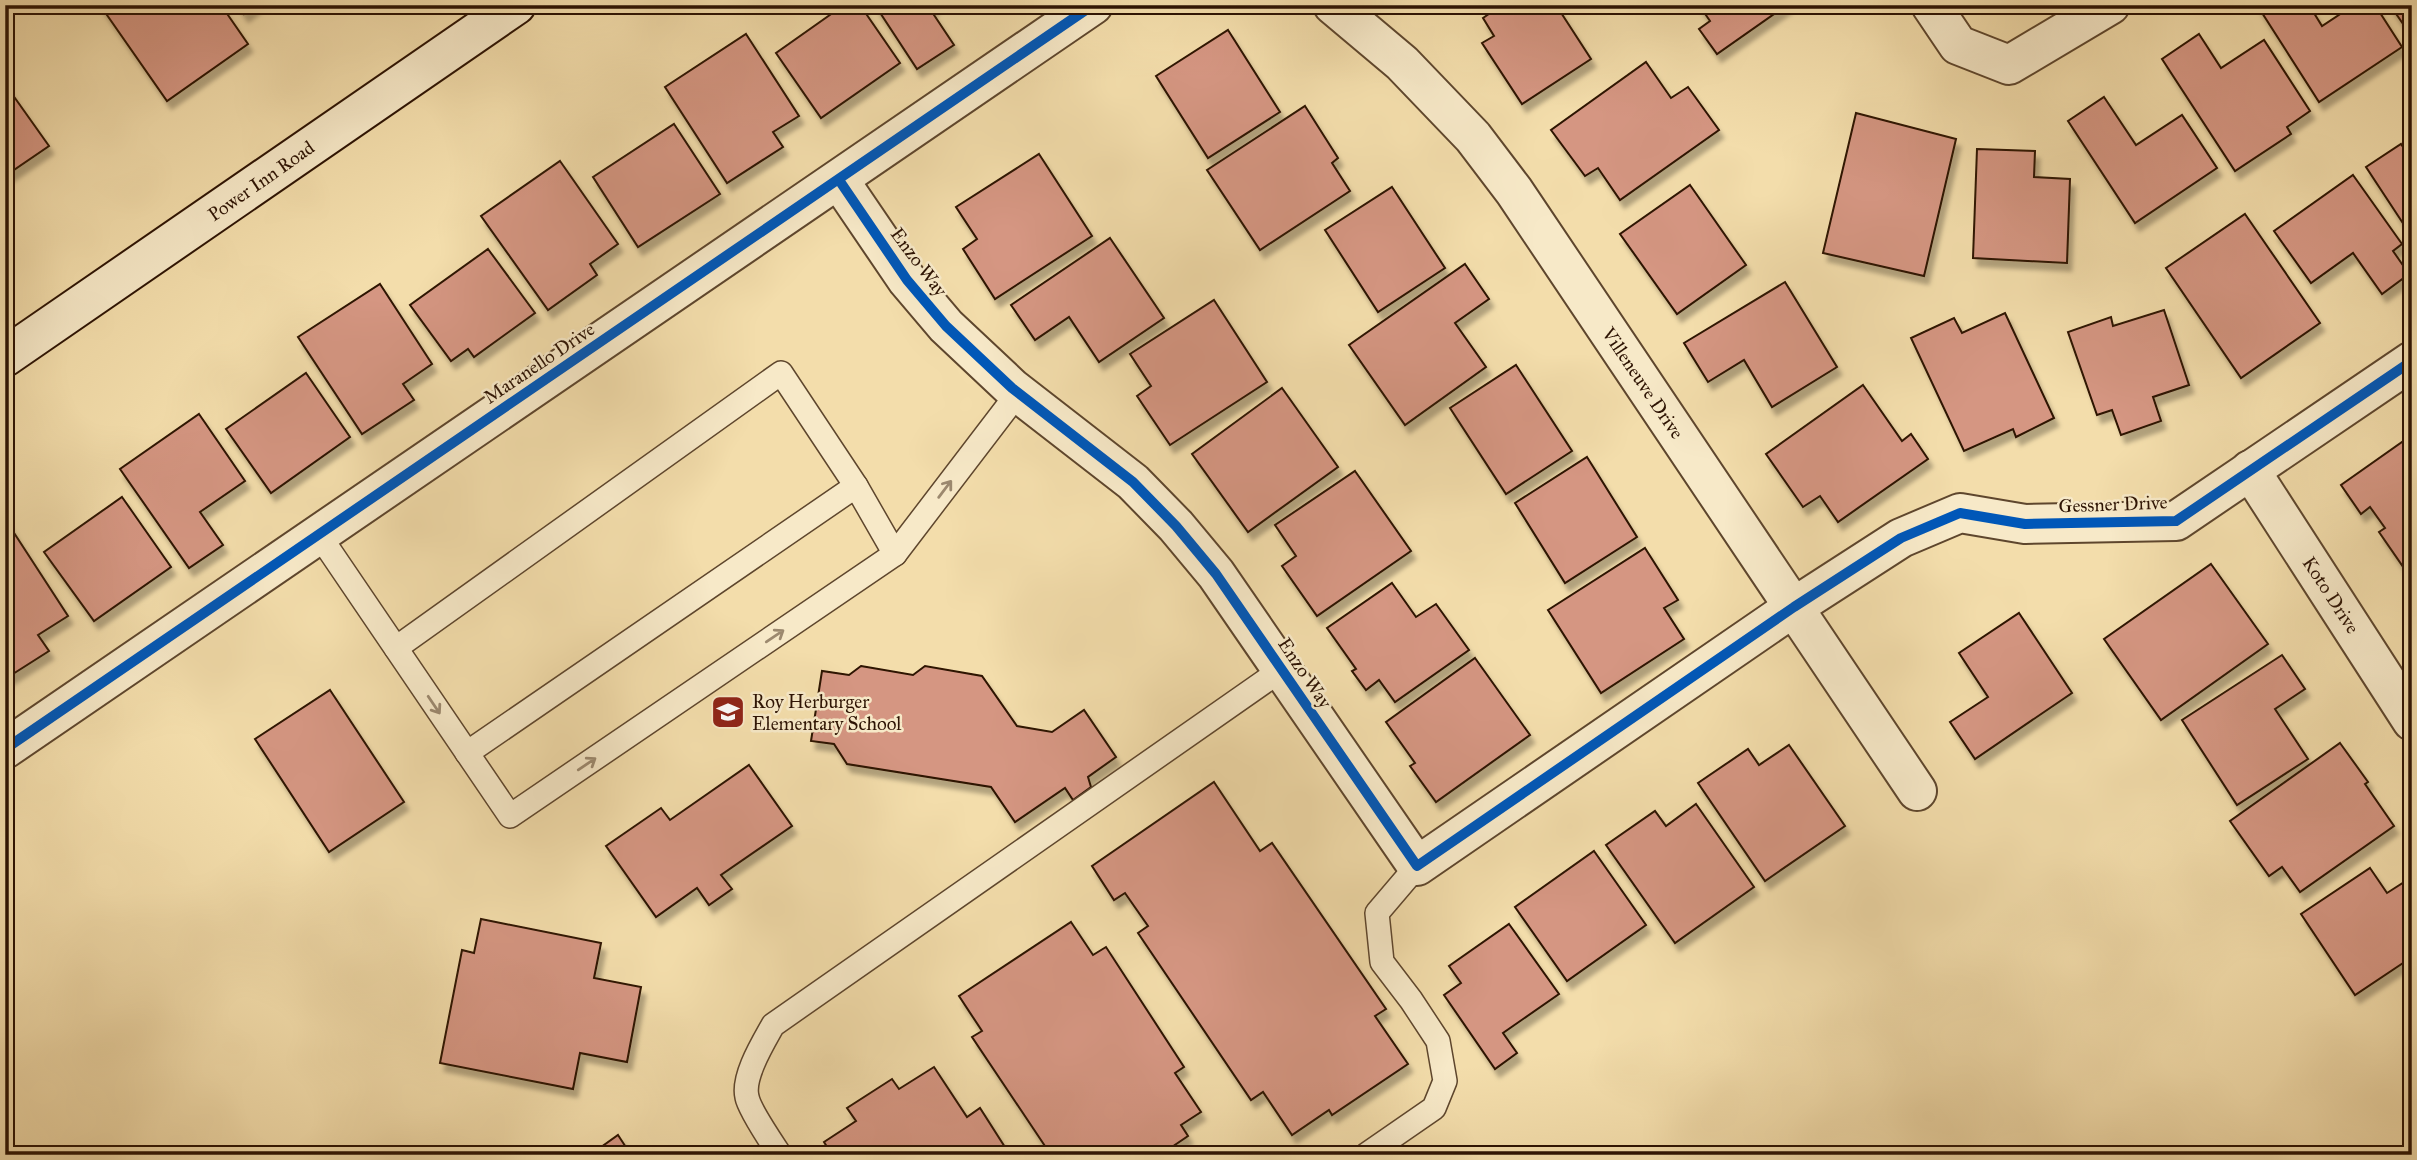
<svg xmlns="http://www.w3.org/2000/svg" width="2417" height="1160" viewBox="0 0 2417 1160" font-family="'IM FELL Great Primer',serif">
<defs>
<filter id="shadow"><feDropShadow dx="4.5" dy="8" stdDeviation="2" flood-color="#0004"/></filter>
</defs>
<rect width="100%" height="100%" fill="#f3ddab"/>
<filter id="stains"><feTurbulence type="fractalNoise" baseFrequency=".00286" numOctaves="4"/><feColorMatrix values="0 0 0 0 .2 0 0 0 0 .09 0 0 0 0 .02 0 0 0 .5 -.17"/></filter>
<radialGradient id="worn" r=".72"><stop offset=".6" stop-color="#630" stop-opacity="0"/><stop offset="1" stop-color="#630" stop-opacity=".3"/></radialGradient>
<g fill="#d59682" stroke="#2d1303" stroke-width="2" filter="url(#shadow)">
<path d="M100 5H221L248 44 167 101Z"/>
<path d="M238 5H256L244 14Z"/>
<path d="M844 5H860L900 63 821 118 776 53Z"/>
<path d="M875 5H935L930 9 954 45 917 69Z"/>
<path d="M1502 5H1556L1591 59 1522 104 1482 43 1494 36 1483 18Z"/>
<path d="M1699 5H1787L1717 54 1699 29 1710 21Z"/>
<path d="M2257 5H2309L2322 26 2354 5H2375L2402 47 2319 102Z"/>
<path d="M2390 5H2412V33L2410 34Z"/>
<path d="M1228 30 1280 112 1208 158 1156 76Z"/>
<path d="M746 34 799 116 773 132 783 147 727 183 665 87Z"/>
<path d="M2199 34 2221 68 2264 40 2310 111 2287 127 2291 134 2235 171 2162 59Z"/>
<path d="M1646 62 1671 98 1688 87 1719 130 1620 200 1598 168 1585 176 1551 130Z"/>
<path d="M5 84 49 146 5 176Z"/>
<path d="M2104 97 2136 145 2182 115 2217 168 2135 223 2068 121Z"/>
<path d="M1305 106 1338 158 1332 163 1350 191 1260 250 1207 170Z"/>
<path d="M1856 113 1956 139 1924 276 1823 253Z"/>
<path d="M674 124 720 194 638 247 593 177Z"/>
<path d="M2401 144 2405 150 2412 146V237L2366 167Z"/>
<path d="M1977 149 2035 151 2034 177 2070 179 2067 263 1973 258Z"/>
<path d="M1039 154 1092 236 995 299 963 249 977 239 956 207Z"/>
<path d="M560 161 618 244 590 264 597 275 548 310 481 216Z"/>
<path d="M2353 175 2402 244 2393 251 2409 274 2382 294 2353 253 2311 283 2274 231Z"/>
<path d="M1690 185 1746 265 1677 314 1620 234Z"/>
<path d="M1392 187 1445 268 1378 312 1325 230Z"/>
<path d="M2245 214 2320 323 2241 378 2166 268Z"/>
<path d="M1110 238 1164 318 1099 362 1069 317 1035 340 1011 305Z"/>
<path d="M488 249 535 313 474 357 468 349 451 361 410 305Z"/>
<path d="M1465 264 1489 299 1455 323 1486 367 1405 425 1349 345Z"/>
<path d="M1785 282 1837 367 1772 407 1744 360 1708 382 1684 343Z"/>
<path d="M380 284 432 364 403 384 414 400 362 434 298 337Z"/>
<path d="M1214 300 1267 382 1170 445 1137 396 1151 386 1130 354Z"/>
<path d="M2164 310 2189 385 2153 397 2161 421 2121 435 2112 410 2097 415 2068 332 2111 317 2113 326Z"/>
<path d="M2005 313 2054 418 2016 437 2013 429 1964 451 1911 338 1954 318 1962 333Z"/>
<path d="M1516 365 1572 451 1506 494 1450 408Z"/>
<path d="M306 373 350 437 271 493 226 429Z"/>
<path d="M1863 385 1902 441 1911 434 1928 459 1838 522 1820 496 1803 507 1766 454Z"/>
<path d="M1282 388 1338 467 1248 532 1192 454Z"/>
<path d="M199 414 245 481 200 512 223 545 189 568 120 469Z"/>
<path d="M2412 435V567L2406 571 2379 532 2385 528 2370 507 2361 514 2341 485Z"/>
<path d="M1587 457 1637 537 1565 583 1515 503Z"/>
<path d="M1355 471 1411 551 1317 616 1282 566 1296 556 1275 525Z"/>
<path d="M122 497 171 567 94 621 44 552Z"/>
<path d="M5 519 68 616 38 635 49 651 5 679Z"/>
<path d="M1645 548 1678 600 1664 608 1684 639 1601 693 1548 610Z"/>
<path d="M2211 564 2268 644 2161 720 2104 639Z"/>
<path d="M1392 583 1416 617 1436 604 1469 650 1395 702 1379 680 1366 690 1352 671 1356 669 1327 628Z"/>
<path d="M2019 613 2072 693 1975 759 1950 722 1988 697 1959 653Z"/>
<path d="M2282 655 2305 689 2275 709 2308 759 2237 805 2182 720Z"/>
<path d="M1475 658 1530 735 1436 802 1410 766 1415 763 1386 722Z"/>
<path d="M861 666 913 675 925 666 982 676 1017 726 1052 732 1084 710 1116 757 1088 777 1091 787 1073 800 1065 788 1015 822 991 787 847 764 834 744 811 741 822 671 849 675Z"/>
<path d="M330 690 404 802 329 852 255 739Z"/>
<path d="M2340 743 2368 782 2365 784 2394 826 2300 892 2282 867 2269 876 2230 821Z"/>
<path d="M1789 745 1845 826 1765 881 1698 783 1748 749 1759 765Z"/>
<path d="M749 765 792 826 721 875 732 889 709 905 697 888 656 917 606 846 661 808 670 820Z"/>
<path d="M1214 782 1260 851 1272 843 1386 1009 1375 1016 1408 1064 1332 1115 1329 1110 1292 1135 1263 1092 1251 1100 1138 933 1148 926 1125 893 1114 900 1092 866Z"/>
<path d="M1696 804 1754 887 1675 943 1606 845 1655 811 1666 826Z"/>
<path d="M1594 851 1646 925 1567 981 1515 907Z"/>
<path d="M2370 868 2387 893 2409 879 2412 884V957L2355 995 2301 914Z"/>
<path d="M481 919 601 943 594 978 641 987 627 1062 580 1053 573 1089 440 1063 462 950 474 953Z"/>
<path d="M1071 922 1093 955 1106 947 1184 1067 1175 1073 1201 1112 1181 1125 1188 1136 1160 1155H1067L1065 1151 1058 1155H1051L972 1037 982 1031 959 996Z"/>
<path d="M1509 924 1559 994 1503 1033 1517 1053 1495 1069 1444 995 1461 983 1449 966Z"/>
<path d="M934 1067 967 1117 980 1108 1010 1155H832L824 1142 856 1121 847 1108 892 1079 899 1089Z"/>
<path d="M618 1135 631 1155H590Z"/>
</g>
<g fill="none" stroke-linecap="round" stroke-linejoin="round">
<g stroke="#5e462d" stroke-width="26">
<g id="service">
<path d="M319 535 510 816 895 554 1018 393"/>
<path d="M396 648 781 373 856 486"/>
<path d="M467 753 856 486 895 554"/>
<path d="M780 1155C772 1143 749 1109 747 1097 742 1077 763 1043 773 1025L1281 670"/>
<path d="M1366 1155 1434 1108 1445 1081 1438 1041 1411 1000 1382 962 1377 913 1417 866"/>
</g>
</g>
<g stroke="#5e462d" stroke-width="42">
<g id="minor">
<path d="M1333 5 1402 63 1473 137 1514 191 1917 791"/>
<path d="M1931 5 1958 45 2009 65 2110 5"/>
<path d="M839 180 907 280 946 326 1012 388 1133 482 1176 526 1216 574 1417 866 1794 607 1901 538 1960 513 2025 524 2176 521 2412 361"/>
<path d="M2250 470 2412 721"/>
<path d="M5 749 1093 5"/>
</g>
</g>
<g stroke="#2d1303" stroke-width="42">
<path id="secondary" d="M5 357 516 5"/>
</g>
<use href="#service" stroke="#f7e9c8" stroke-width="23"/>
<use href="#minor" stroke="#f7e9c8" stroke-width="38"/>
<use href="#secondary" stroke="#f7e9c8" stroke-width="38"/>
<g stroke="#f7e9c8" stroke-width="15">
<g id="cycleway">
<path d="M839 180 907 280 946 326 1012 388 1133 482 1176 526 1216 574 1417 866 1794 607 1901 538 1960 513 2025 524 2176 521 2412 361"/>
<path d="M5 749 1093 5"/>
</g>
</g>
<use href="#cycleway" stroke="#0057b8" stroke-width="10"/>
</g>
<defs><path id="oneway-shaft" d="M-6 0H5M1.5-3L5.5 0L1.5 3" fill="none" stroke-width="1.6" stroke-linecap="round" stroke-linejoin="round" transform="scale(1.75)"/></defs>
<g stroke="#9c896f">
<use href="#oneway-shaft" transform="translate(945 489) rotate(-53)"/>
<use href="#oneway-shaft" transform="translate(775 636) rotate(-34)"/>
<use href="#oneway-shaft" transform="translate(434 705) rotate(56)"/>
<use href="#oneway-shaft" transform="translate(587 764) rotate(-34)"/>
</g>
<defs>
<g id="school-square" transform="scale(1.75)"><rect x="-9" y="-9" width="18" height="18" rx="4" fill="#8f2418" stroke="#f7e9c8"/><path d="M0-5L7-2L0 1L-7-2ZM-4 1L0 2.5L4 1V4Q0 6-4 4Z" fill="#fff"/></g>
</defs>
<g fill-rule="evenodd">
<use href="#school-square" x="728" y="712"/>
</g>
<g text-anchor="middle" dominant-baseline="central" stroke-width="5" stroke-linejoin="round" paint-order="stroke">
<g font-size="19" fill="#2d1303" stroke="#f7e9c8">
<text transform="translate(261 181) rotate(-35)">Power Inn Road</text>
<text transform="translate(919 262) rotate(53)">Enzo Way</text>
<text transform="translate(539 363) rotate(-34)">Maranello Drive</text>
<text transform="translate(1643 383) rotate(56)">Villeneuve Drive</text>
<text transform="translate(2113 504) rotate(-2)">Gessner Drive</text>
<text transform="translate(2331 595) rotate(57)">Koto Drive</text>
<text transform="translate(1305 673) rotate(56)">Enzo Way</text>
</g>
<g font-size="19" fill="#2d1303" stroke="#f7e9c8" text-anchor="start">
<text x="752" y="701">Roy Herburger<tspan x="752" dy="22">Elementary School</tspan></text>
</g>
</g>
<rect width="2417" height="1160" fill="none" stroke="#f3ddab" stroke-width="28"/>
<rect x="7" y="7" width="2403" height="1146" fill="none" stroke="#2d1303" stroke-width="3.5"/>
<rect x="14" y="14" width="2389" height="1132" fill="none" stroke="#2d1303" stroke-width="2"/>
<rect width="100%" height="100%" filter="url(#stains)"/>
<rect width="100%" height="100%" fill="url(#worn)"/>
</svg>
